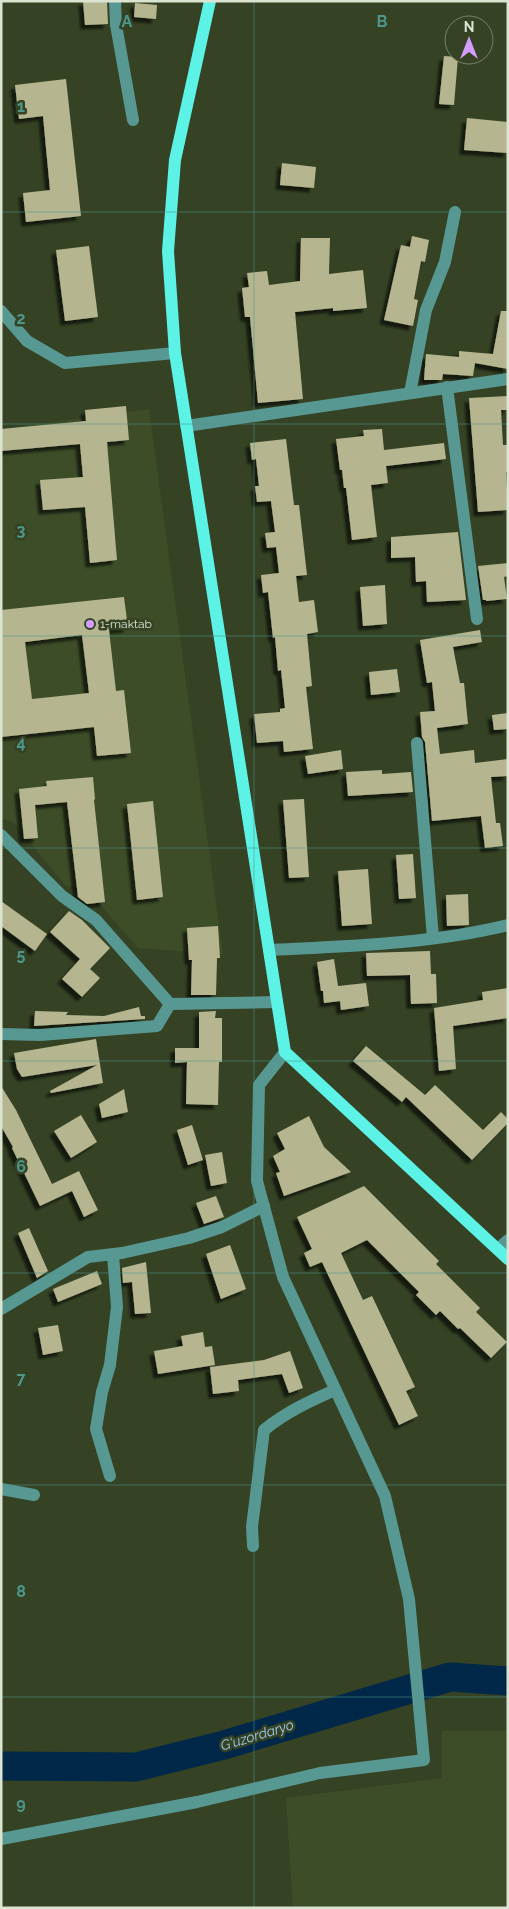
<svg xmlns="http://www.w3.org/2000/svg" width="509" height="1909" viewBox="0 0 509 1909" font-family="Raleway,sans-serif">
<defs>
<filter id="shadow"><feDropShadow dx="-4.5" dy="4.5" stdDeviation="1" flood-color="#0009"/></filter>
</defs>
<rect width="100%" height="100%" fill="#354224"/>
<g fill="#3d4d28">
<path d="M149 409 223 954 138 948 97 901H78L76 886H66L13 822 1 818V429Z"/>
<path d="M442 1731H508V1908H293L286 1798 442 1778Z"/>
</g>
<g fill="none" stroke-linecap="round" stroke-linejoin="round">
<path stroke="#012848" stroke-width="29" d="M1 1766 136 1767 224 1745 450 1677 508 1681"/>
</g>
<g fill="#b5b690" fill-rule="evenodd" filter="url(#shadow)">
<path d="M83 1H107L108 24 85 25Z"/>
<path d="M135 3 157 5 156 19 134 17Z"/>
<path d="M444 56 458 57 454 105 439 104Z"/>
<path d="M66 79 81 216 26 222 23 193 50 190 43 116 19 119 15 85Z"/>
<path d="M467 118 508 122V153L464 150Z"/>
<path d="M282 163 316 167 314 188 280 185Z"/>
<path d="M412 236 429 240 425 262 421 261 414 299 418 300 413 326 384 320 401 245 410 247Z"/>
<path d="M301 238H330L329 274 363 270 367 308 333 311V308L295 312 303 399 258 403 250 317H245L242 288 249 287 247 273 267 271 269 285 300 281Z"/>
<path d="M89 246 98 317 65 321 56 250Z"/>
<path d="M501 311H508V369L475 363 473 376 443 374 442 380H424L426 354 459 357V351L493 354Z"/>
<path d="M508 396V410H501L503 445H508V472H506L508 510 478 512 469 398Z"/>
<path d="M126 406 129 440 107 442 117 560 90 563 85 507 43 510 40 480 83 477 80 444 1 451V429L86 421 85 410Z"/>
<path d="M382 429 384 450 444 443 446 459 386 466 388 483 371 485 377 537 352 540 346 488H344L342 470H340L336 439 364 436 363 430Z"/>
<path d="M286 439 294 505H299L307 575 296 576 299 602 314 600 318 632 307 634 312 686 306 687 313 749 284 752 283 741 257 743 254 714 280 712V709L285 708 281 670 278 671 275 637 273 638 268 592 263 593 261 575 279 573 276 547 267 548 265 533 275 532 271 501 257 502 255 486H259L256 459 252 460 250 443Z"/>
<path d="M458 532 466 600 427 602 426 581 416 582 415 557 391 558V537Z"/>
<path d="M508 563V576L504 577 507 599 486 601V600H483L478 566Z"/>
<path d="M385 585 387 624 363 626 360 587Z"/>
<path d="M124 597 128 628 109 630 116 691 124 690 131 753 97 756 94 727 1 737V610ZM82 635 89 693 32 699 25 642Z"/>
<path d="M480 630 482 642 453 647 460 683H464L468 724 437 728 440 754 474 750 475 763 508 759V776L491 777 496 823H500L503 846 485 848 481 816 432 821 425 742 422 737 420 712 435 711 432 682 427 683 420 640Z"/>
<path d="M397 669 400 692 371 695 369 672Z"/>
<path d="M508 713V729L494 730 492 715Z"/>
<path d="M341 750 343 769 308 774 305 756Z"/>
<path d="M382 770V774L411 772 413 792 348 796 346 772Z"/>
<path d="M93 777 95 799 94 800 105 902 87 904 78 897 67 802 35 805 38 838 24 839 19 789 47 786 46 781Z"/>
<path d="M304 799 309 877 289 878 283 800Z"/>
<path d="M153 801 163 897 137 900 127 804Z"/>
<path d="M413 854 416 898 399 899 396 855Z"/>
<path d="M368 869 372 924 342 926 338 871Z"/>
<path d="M468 894 469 925 447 926 446 895Z"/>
<path d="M1 901 47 934 35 951 1 926Z"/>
<path d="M69 911 82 920 110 948 90 969 100 978 82 997 62 979 80 959 50 932Z"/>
<path d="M218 926 220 958H217L216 995H191L192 960H189L187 928Z"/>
<path d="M430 951 431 974H436L437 1003 411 1004 410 975 367 976 366 953Z"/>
<path d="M334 959 338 986 366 983 369 1006 341 1010 340 1001 324 1003 323 991H321L317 962Z"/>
<path d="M508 988V1018L453 1026 456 1069 439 1071 434 1008 483 1000 482 992Z"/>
<path d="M139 1007 141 1016H145V1019L34 1026 35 1011 68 1012 66 1015 104 1016Z"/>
<path d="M216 1011 215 1018H222V1062H219L218 1105 186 1104 187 1062 175 1063V1048H199V1012Z"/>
<path d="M96 1039 103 1083 51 1093 50 1091 97 1065 22 1077 17 1069 14 1053Z"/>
<path d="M366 1046 425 1095 435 1085 483 1130 501 1112 508 1119V1123L472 1160 406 1097 402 1102 353 1061Z"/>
<path d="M1 1086 16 1110 52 1184 79 1171 98 1210 84 1217 72 1191 40 1206 12 1148 13 1147 1 1126Z"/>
<path d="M124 1089 128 1112 102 1118 99 1104Z"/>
<path d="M81 1115 97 1142 71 1158 54 1131Z"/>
<path d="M309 1116 324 1147 351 1172 284 1196 276 1173 280 1172 273 1156 285 1149 277 1133Z"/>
<path d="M192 1125 203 1160 188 1165 177 1130Z"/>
<path d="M222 1152 227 1183 211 1186 205 1155Z"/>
<path d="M364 1186 439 1261 436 1264 480 1308 476 1312 507 1342 491 1358 460 1328 458 1329 440 1311 436 1315 416 1295 419 1292 367 1240 341 1253 363 1300 372 1296 415 1387 406 1391 418 1416 399 1425 322 1262 310 1267 304 1253 312 1249 297 1217Z"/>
<path d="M216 1196 224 1217 204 1224 196 1203Z"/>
<path d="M29 1228 48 1271 37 1278 18 1233Z"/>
<path d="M230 1245 246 1289 221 1299 206 1254Z"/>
<path d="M146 1262 151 1313 135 1314 132 1282 123 1283 122 1268Z"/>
<path d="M97 1271 102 1284 58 1302 53 1289Z"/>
<path d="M58 1325 63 1351 43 1355 38 1328Z"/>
<path d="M203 1332 205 1347 212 1346 215 1365 158 1374 154 1351 183 1346 181 1336Z"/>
<path d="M290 1351 303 1388 289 1393 282 1374 238 1380 239 1391 213 1394 210 1367 264 1360Z"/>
</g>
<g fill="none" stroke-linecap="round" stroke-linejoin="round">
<g stroke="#579892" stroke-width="12">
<path d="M115 1 116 25 133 120"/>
<path d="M1 311 27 341 65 363 175 353"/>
<path d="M447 387 477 619"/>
<path d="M410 393 426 310 445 262 455 212"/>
<path d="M186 426 508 379"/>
<path d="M417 743 433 938"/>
<path d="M1 835 62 896 96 920 170 1004"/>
<path d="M269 950C348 946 430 944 508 925"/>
<path d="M1 1034 40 1035 157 1026 170 1004 277 1002"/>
<path d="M498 1249 508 1240"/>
<path d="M1 1309 88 1257 122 1253 189 1238 222 1227 264 1206"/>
<path d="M110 1476 96 1429 102 1392 110 1365 117 1307 113 1255"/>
<path d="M1 1489 34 1495"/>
<path d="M253 1546 252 1527 264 1430C286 1412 310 1401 335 1390"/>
<path d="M1 1839 197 1802 320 1773 424 1760 409 1599 385 1496 283 1277 257 1181 259 1085 285 1052"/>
</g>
<path stroke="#5cf2e6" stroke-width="12" d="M210 1 175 160 168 251 175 353 285 1052 508 1259"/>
</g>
<path fill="none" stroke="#4c978c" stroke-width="1" stroke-opacity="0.55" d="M254 1V1908M1 212H508M1 424H508M1 636H508M1 848H508M1 1061H508M1 1273H508M1 1485H508M1 1697H508"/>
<circle fill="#d19dfe" stroke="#354224" stroke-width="2" cx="90" cy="624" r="5"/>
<g text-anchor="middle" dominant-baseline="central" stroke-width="5" stroke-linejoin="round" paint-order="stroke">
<g font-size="12" fill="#dbe3d1" stroke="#354224" text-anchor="start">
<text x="100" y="624">1-maktab</text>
</g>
<g font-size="14" font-style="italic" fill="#a2ccf4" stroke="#354224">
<text transform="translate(257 1735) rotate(-17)">G'uzordaryo</text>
</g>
</g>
<g font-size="16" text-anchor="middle" font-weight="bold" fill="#4c978c" stroke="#354224" stroke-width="5" stroke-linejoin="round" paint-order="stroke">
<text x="127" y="27">A</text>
<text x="382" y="27">B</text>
<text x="21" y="112">1</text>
<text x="21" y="324">2</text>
<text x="21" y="536">3</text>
<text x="21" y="748">4</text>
<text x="21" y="960">5</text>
<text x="21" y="1172">6</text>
<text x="21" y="1384">7</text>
<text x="21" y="1597">8</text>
<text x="21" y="1809">9</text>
</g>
<rect width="509" height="1909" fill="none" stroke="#dbe3d1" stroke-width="5"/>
<g transform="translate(469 40)"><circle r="24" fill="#354224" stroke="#778269"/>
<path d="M0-4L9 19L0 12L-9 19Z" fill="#d19dfe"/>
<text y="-8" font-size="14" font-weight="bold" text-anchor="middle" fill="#dbe3d1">N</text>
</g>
</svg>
